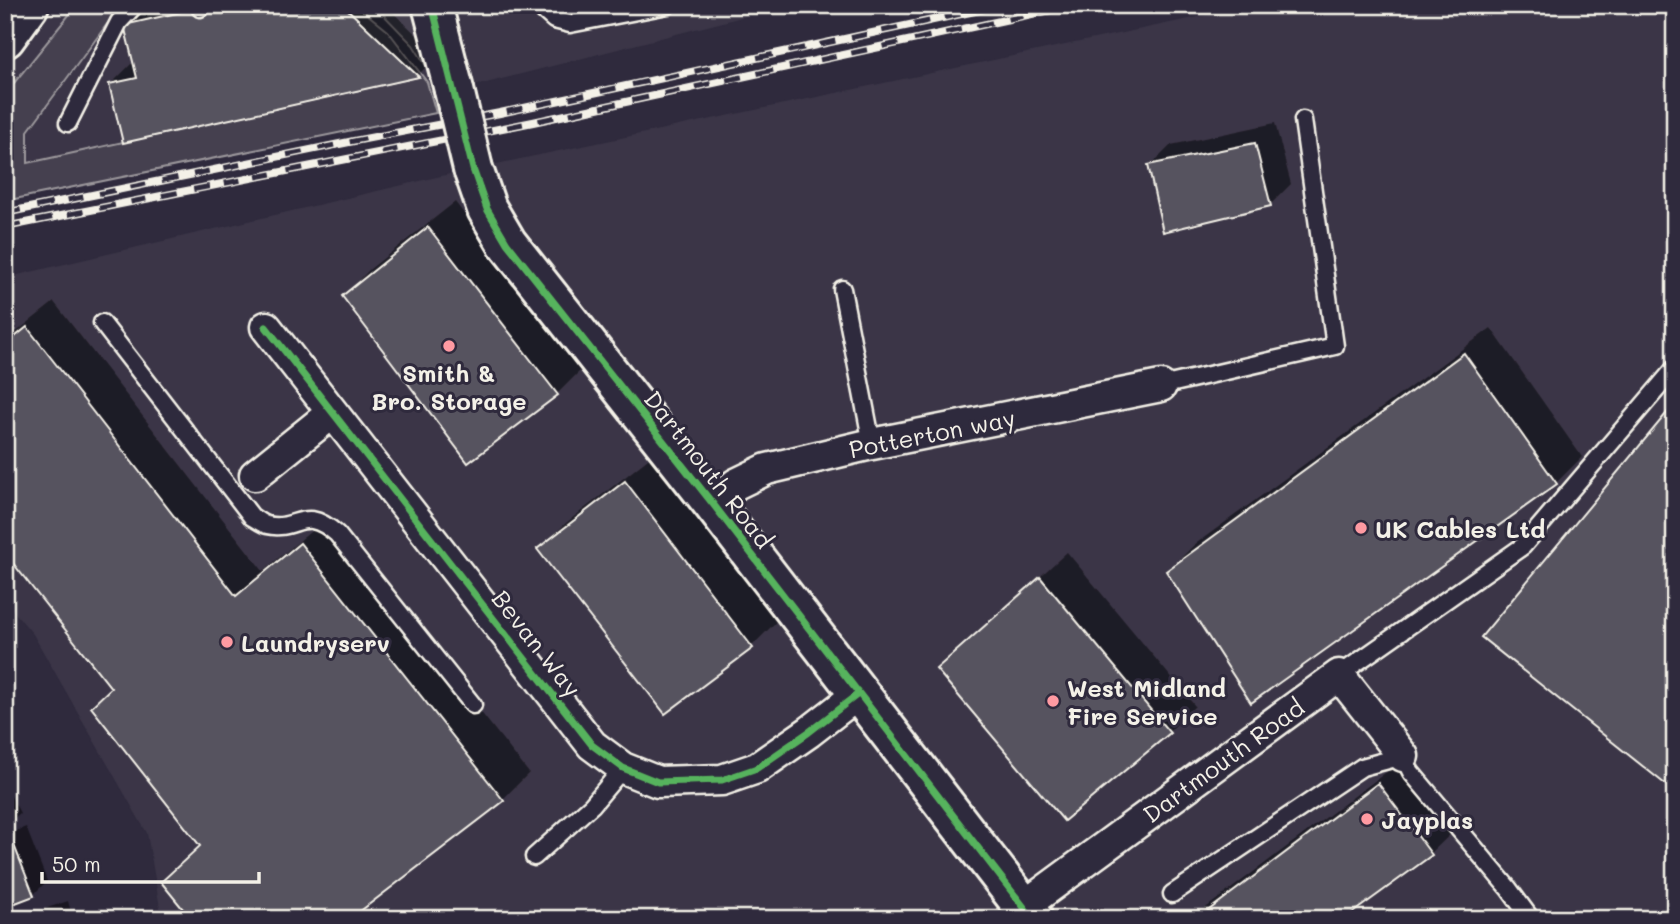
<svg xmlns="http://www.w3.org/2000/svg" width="1680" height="924" viewBox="0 0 1680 924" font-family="Mali,sans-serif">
<rect width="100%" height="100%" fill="#2f2a3d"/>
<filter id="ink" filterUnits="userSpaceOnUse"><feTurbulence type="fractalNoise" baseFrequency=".0143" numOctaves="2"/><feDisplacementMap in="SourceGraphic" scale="14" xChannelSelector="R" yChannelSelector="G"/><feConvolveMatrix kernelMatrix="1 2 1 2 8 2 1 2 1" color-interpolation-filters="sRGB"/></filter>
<g filter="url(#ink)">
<g fill="#3b3647">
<path d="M5 5H788L486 83 436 94H432L427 82 5 167Z"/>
<path d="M1256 5H1675V919H162L147 833 33 634 5 601V278L454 173Z"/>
</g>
<g fill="#454050" stroke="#9c989c" stroke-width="2">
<path d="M77 5H101L113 16 28 131V163L418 77 343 5H356L388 31 427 82 436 113 5 201V94Z"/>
<path d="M374 5H414L430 72 413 45Z"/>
</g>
<g fill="#0007">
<path d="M147 5H385L438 55 418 75 124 141 111 84 131 64 135 63 126 26Z"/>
<path d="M1275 123 1291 184 1270 205 1150 166 1171 145Z"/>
<path d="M455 202 583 368 557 394 344 296 370 269Z"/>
<path d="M54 302 263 571 327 518 529 773 503 799 347 919 201 845 113 687 5 550V341Z"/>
<path d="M1491 328 1582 457 1556 483 1168 571 1194 545Z"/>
<path d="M652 456 778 620 752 646 539 549 566 523Z"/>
<path d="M1067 552 1195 706 1169 732 938 670Z"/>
<path d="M1405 758 1457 828 1430 854 1341 919H1191Z"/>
<path d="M5 785 20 813 5 827Z"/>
<path d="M26 827 47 881 33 895 5 905V835Z"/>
<path d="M68 901 73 919H27L35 912Z"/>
</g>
<g fill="#56525f" stroke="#f4f1e8" stroke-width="2">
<path d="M212 5H343L419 77 123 143 109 84 137 78 124 25Z"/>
<path d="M1255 143 1271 206 1163 232 1148 165Z"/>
<path d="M428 227 558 395 468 463 342 296Z"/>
<path d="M27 327 236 596 300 543 504 801 350 919H191L161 882 200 846 91 707 111 688 5 553V345Z"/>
<path d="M1464 353 1557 484 1251 703 1166 571Z"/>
<path d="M1675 403V792L1481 637Z"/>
<path d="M625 481 753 648 665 714 537 549Z"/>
<path d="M1040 577 1170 733 1064 821 936 669Z"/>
<path d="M1378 783 1432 855 1344 919H1197Z"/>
<path d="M12 840 34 896 5 907V843Z"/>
</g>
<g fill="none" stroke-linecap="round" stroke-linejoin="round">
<g stroke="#f4f1e8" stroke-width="21">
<g id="lane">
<path d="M199 5 200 8"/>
<path d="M537 5 554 20 570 24 668 5"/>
<path d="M68 123 119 22 135 5"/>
<path d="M842 289 872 444"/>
<path d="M102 323 252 517C256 519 262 524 267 525 298 532 303 504 337 534L473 705"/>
<path d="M1161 386 1335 346 1303 120"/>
<path d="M1339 675 1523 546 1675 368"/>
<path d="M534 857 592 805 623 768"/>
<path d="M1172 894 1362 767 1403 756 1411 772 1509 889 1531 919"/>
</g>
</g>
<g stroke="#f4f1e8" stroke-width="35">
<g id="street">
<path d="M266 327 592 745 623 768 658 782 722 780 757 768 809 732 858 694"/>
<path d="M255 475 332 413"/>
<path d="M713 504 736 484 767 469 872 444 1161 386"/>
<path d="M1024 906 1339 675 1403 756"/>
</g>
</g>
<g stroke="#f4f1e8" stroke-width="44">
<g id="secondary">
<path d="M432 5 454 90"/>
<path d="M473 169 487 209 507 243 713 504 1033 919"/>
</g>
</g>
<g stroke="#f4f1e8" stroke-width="44">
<path id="primary" d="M5 38 29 5"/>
</g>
<use href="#lane" stroke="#2f2a3d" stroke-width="16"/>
<use href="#street" stroke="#2f2a3d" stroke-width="30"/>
<use href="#secondary" stroke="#2f2a3d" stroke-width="38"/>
<use href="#primary" stroke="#2f2a3d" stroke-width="38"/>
<g stroke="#f4f1e8" stroke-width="8">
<g id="rail">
<path d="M5 213 354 141 500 113 1003 5"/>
<path d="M5 227 533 122 1074 5"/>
</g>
</g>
<use href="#rail" stroke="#2f2a3d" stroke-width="5" stroke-dasharray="16" stroke-linecap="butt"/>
<g stroke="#f4f1e8" stroke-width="44" stroke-linecap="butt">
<path id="secondary-bridge" d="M454 90 473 169"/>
</g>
<use href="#secondary-bridge" stroke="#2f2a3d" stroke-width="38"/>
<g stroke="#2f2a3d" stroke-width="11">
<g id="cycleway">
<path d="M432 5 473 169 487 209 507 243 713 504 1033 919"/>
<path d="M266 327 592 745 623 768 658 782 722 780 757 768 809 732 858 694"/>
</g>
</g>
<use href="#cycleway" stroke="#56b35d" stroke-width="7"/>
</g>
</g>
<g fill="#ff9aa2" stroke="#2f2a3d" stroke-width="2.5">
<circle cx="449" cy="346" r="7"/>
<circle cx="1361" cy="528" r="7"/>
<circle cx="227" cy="642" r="7"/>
<circle cx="1053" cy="701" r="7"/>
<circle cx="1367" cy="819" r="7"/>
</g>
<g text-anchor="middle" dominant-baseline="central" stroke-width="6" stroke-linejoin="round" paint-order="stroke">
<g font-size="24" font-weight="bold" fill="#f4f1e8" stroke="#2f2a3d" text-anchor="start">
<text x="449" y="372" text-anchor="middle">Smith &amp;<tspan x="449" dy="28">Bro. Storage</tspan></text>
<text x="1375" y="528">UK Cables Ltd</text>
<text x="241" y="642">Laundryserv</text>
<text x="1067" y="687">West Midland<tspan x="1067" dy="28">Fire Service</tspan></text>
<text x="1381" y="819">Jayplas</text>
</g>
<g font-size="24" fill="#f4f1e8" stroke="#2f2a3d">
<text transform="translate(932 433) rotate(-11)">Potterton way</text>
<text transform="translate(709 469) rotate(52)">Dartmouth Road</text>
<text transform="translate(537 643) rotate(52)">Bevan Way</text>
<text transform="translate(1223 760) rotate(-36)">Dartmouth Road</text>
</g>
</g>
<rect width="1680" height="924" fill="none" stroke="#2f2a3d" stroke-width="28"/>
<rect x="14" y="14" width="1652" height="896" fill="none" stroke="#f4f1e8" stroke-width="2.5" filter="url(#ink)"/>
<path d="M42 872v10h217v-10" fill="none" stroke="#f4f1e8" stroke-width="3.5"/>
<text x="52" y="872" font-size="21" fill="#f4f1e8" stroke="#2f2a3d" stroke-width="5" paint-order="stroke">50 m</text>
</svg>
